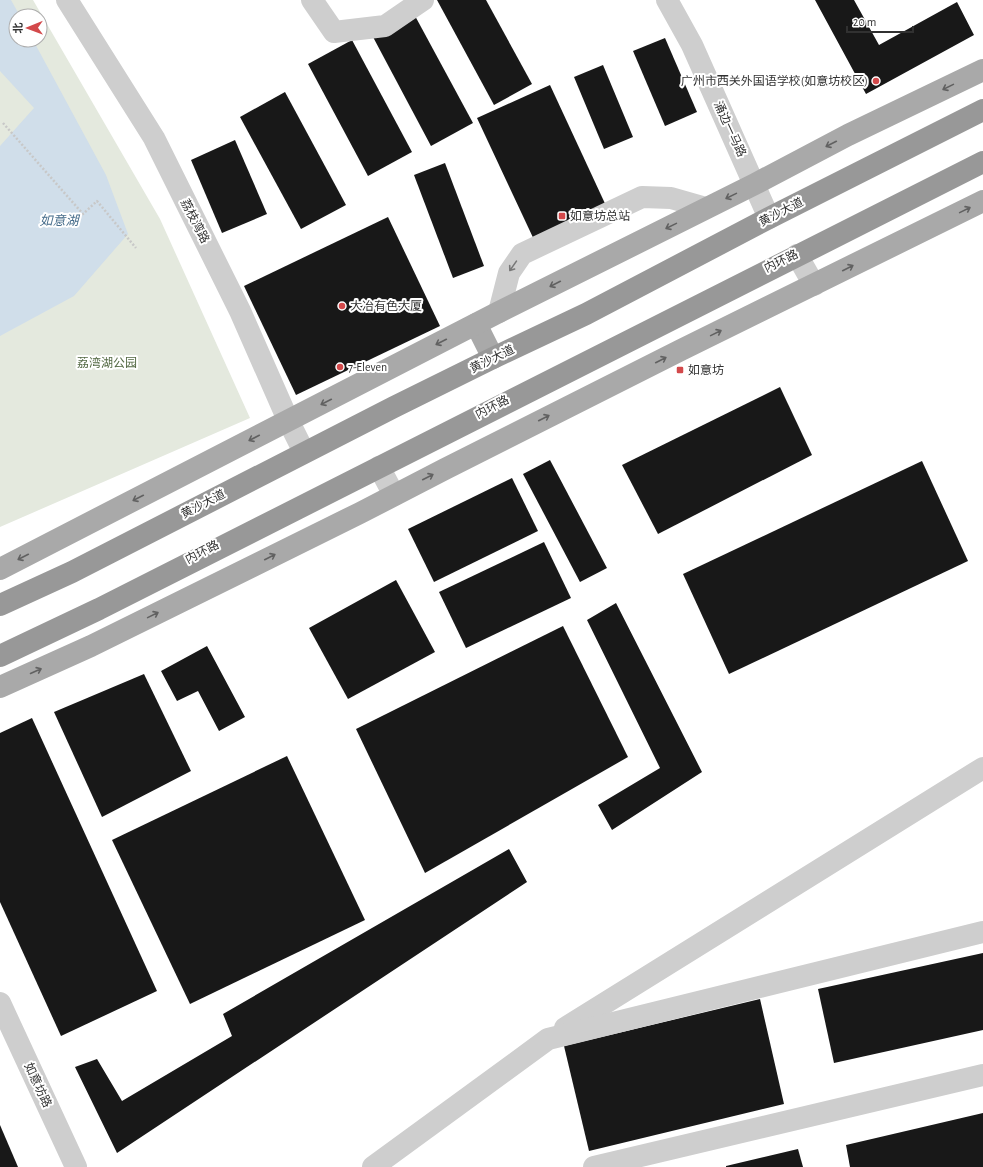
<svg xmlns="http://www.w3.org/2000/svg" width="983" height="1167" viewBox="0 0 983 1167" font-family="'Alegreya Sans','Noto Sans SC',sans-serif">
<rect width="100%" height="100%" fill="#fff"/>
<path fill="#e4e9de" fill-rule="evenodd" d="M0 0H33L160 219 250 418 0 527ZM16 16H40V40H16Z"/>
<path fill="#d0deea" d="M0 0H11L20 16H16V40H33L106 175 128 234 74 296 0 336V146L34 108 0 71Z"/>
<g fill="#181818">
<path d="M437 0H486L532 84 494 105Z"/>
<path d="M815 0H854L879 45 957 2 974 35 866 94Z"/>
<path d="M414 14 473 123 431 146 373 37Z"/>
<path d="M665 38 697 112 665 126 633 51Z"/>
<path d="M352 40 412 152 368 176 308 64Z"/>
<path d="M603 65 633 137 604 149 574 77Z"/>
<path d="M550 85 608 210 536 244 477 118Z"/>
<path d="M285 92 346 205 301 229 240 117Z"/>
<path d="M235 140 267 214 222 233 191 160Z"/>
<path d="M445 163 484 266 453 278 414 175Z"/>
<path d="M388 217 440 326 296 395 244 286Z"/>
<path d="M780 387 812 455 658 534 622 465Z"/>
<path d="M550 460 607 568 580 582 523 474Z"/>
<path d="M922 461 968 561 729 674 683 574Z"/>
<path d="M512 478 538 531 434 582 408 529Z"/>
<path d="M544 542 571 598 466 648 439 592Z"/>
<path d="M396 580 435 652 348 699 309 628Z"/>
<path d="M616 603 702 772 612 830 598 805 660 768 587 620Z"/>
<path d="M563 626 628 757 425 873 356 729Z"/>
<path d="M207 646 245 717 219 731 198 691 177 701 161 671Z"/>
<path d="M144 674 191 771 102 817 54 712Z"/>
<path d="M32 718 157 991 61 1036 0 902V733Z"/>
<path d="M287 756 365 920 190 1004 112 840Z"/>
<path d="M509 849 527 882 117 1153 75 1067 97 1059 122 1101 232 1036 223 1014Z"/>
<path d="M983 953V1030L834 1063 818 989Z"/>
<path d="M760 999 784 1104 589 1151 564 1046Z"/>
<path d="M983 1113V1167H850L846 1145Z"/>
<path d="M0 1125 18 1167H0Z"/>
<path d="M798 1149 803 1167H726V1166Z"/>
</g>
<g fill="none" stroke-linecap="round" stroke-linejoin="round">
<path stroke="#c8c8c8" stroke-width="2.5" stroke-dasharray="2 2" stroke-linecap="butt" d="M3 123 83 214 97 201 136 248"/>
<g stroke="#cecece" stroke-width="22">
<path d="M67 0 154 138 240 311 288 420 304 452"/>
<path d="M312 0 334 32 385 26 423 0"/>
<path d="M667 0 692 45 769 218"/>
<path d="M797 255 814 285"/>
<path d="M499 312 509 273 522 254 642 197 671 198 706 208"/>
<path d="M379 467 394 495"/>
<path d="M0 1003 76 1167"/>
<path d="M565 1028 983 768"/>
<path d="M373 1167 548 1039 983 932"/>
<path d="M594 1167 983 1075"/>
</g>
<g stroke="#a9a9a9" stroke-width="22">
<path d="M476 324 493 358"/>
<path d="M0 569 499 312 755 184 848 135 983 70"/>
<path d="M0 687 91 646 360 513 445 469 681 350 983 201"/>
</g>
<g stroke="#989898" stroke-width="22">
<path d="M0 605 72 572 394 407 493 358 586 314 769 218 983 110"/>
<path d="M0 656 99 609 983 162"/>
</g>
</g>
<defs><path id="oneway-shaft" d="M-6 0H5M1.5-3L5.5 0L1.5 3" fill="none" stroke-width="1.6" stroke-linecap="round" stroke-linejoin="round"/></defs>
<g stroke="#616161">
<use href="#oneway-shaft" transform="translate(948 87) rotate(154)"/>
<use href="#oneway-shaft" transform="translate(831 144) rotate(153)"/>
<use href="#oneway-shaft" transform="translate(731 196) rotate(154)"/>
<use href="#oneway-shaft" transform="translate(965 210) rotate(-26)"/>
<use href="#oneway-shaft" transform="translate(671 226) rotate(154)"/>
<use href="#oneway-shaft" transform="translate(848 268) rotate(-27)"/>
<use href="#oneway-shaft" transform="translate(555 284) rotate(153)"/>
<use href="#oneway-shaft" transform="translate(716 333) rotate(-26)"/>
<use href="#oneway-shaft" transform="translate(441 342) rotate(153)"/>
<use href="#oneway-shaft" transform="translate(661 360) rotate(-27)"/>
<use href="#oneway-shaft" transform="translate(326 402) rotate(153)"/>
<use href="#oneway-shaft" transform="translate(544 418) rotate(-27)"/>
<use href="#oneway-shaft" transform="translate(254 438) rotate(153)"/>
<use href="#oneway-shaft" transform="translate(428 477) rotate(-27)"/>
<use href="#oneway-shaft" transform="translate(138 498) rotate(153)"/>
<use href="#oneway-shaft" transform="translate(23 557) rotate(153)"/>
<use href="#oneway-shaft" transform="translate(270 557) rotate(-27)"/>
<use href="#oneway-shaft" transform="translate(153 615) rotate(-26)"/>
<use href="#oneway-shaft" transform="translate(36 671) rotate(-24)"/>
</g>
<use stroke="#787878" href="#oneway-shaft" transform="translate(513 266) rotate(125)"/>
<g fill="#d3494b" stroke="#fff" stroke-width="1.5">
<circle cx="876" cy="81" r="4"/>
<rect x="558" y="212" width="8" height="8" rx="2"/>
<circle cx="342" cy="306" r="4"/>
<circle cx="340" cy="367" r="4"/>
<rect x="676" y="366" width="8" height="8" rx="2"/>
</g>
<g text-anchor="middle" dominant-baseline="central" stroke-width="4" stroke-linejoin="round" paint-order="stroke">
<g font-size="12" fill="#313131" stroke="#fff" text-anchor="start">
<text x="868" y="81" text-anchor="end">广州市西关外国语学校(如意坊校区)</text>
<text x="570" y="216">如意坊总站</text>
<text x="350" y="306">大冶有色大厦</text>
<text x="348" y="367">7-Eleven</text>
<text x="688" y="370">如意坊</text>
</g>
<g font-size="12" fill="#313131" stroke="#fff">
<text transform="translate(730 129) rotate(65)">涌边一马路</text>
<text transform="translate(781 212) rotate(-27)">黄沙大道</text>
<text transform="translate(195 221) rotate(63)">荔枝湾路</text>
<text transform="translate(781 261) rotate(-26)">内环路</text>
<text transform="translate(492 359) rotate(-26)">黄沙大道</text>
<text transform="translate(492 407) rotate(-27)">内环路</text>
<text transform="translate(203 504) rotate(-27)">黄沙大道</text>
<text transform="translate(202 552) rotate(-27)">内环路</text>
<text transform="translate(38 1085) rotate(65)">如意坊路</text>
</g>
<g font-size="12" fill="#536943" stroke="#fff">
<text x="107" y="363">荔湾湖公园</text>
</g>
<g font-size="13" font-style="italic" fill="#476d8b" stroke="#fff">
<text x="59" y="221">如意湖</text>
</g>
</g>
<g transform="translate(28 28) rotate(269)"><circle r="19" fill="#ffffff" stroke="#adadad"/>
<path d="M0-3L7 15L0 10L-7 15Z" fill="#d3494b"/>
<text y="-6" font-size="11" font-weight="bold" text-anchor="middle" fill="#313131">北</text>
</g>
<path d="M847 26v6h66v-6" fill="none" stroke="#313131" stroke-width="2"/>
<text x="853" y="26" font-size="12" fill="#313131" stroke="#ffffff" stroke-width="3" paint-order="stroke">20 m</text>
</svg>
